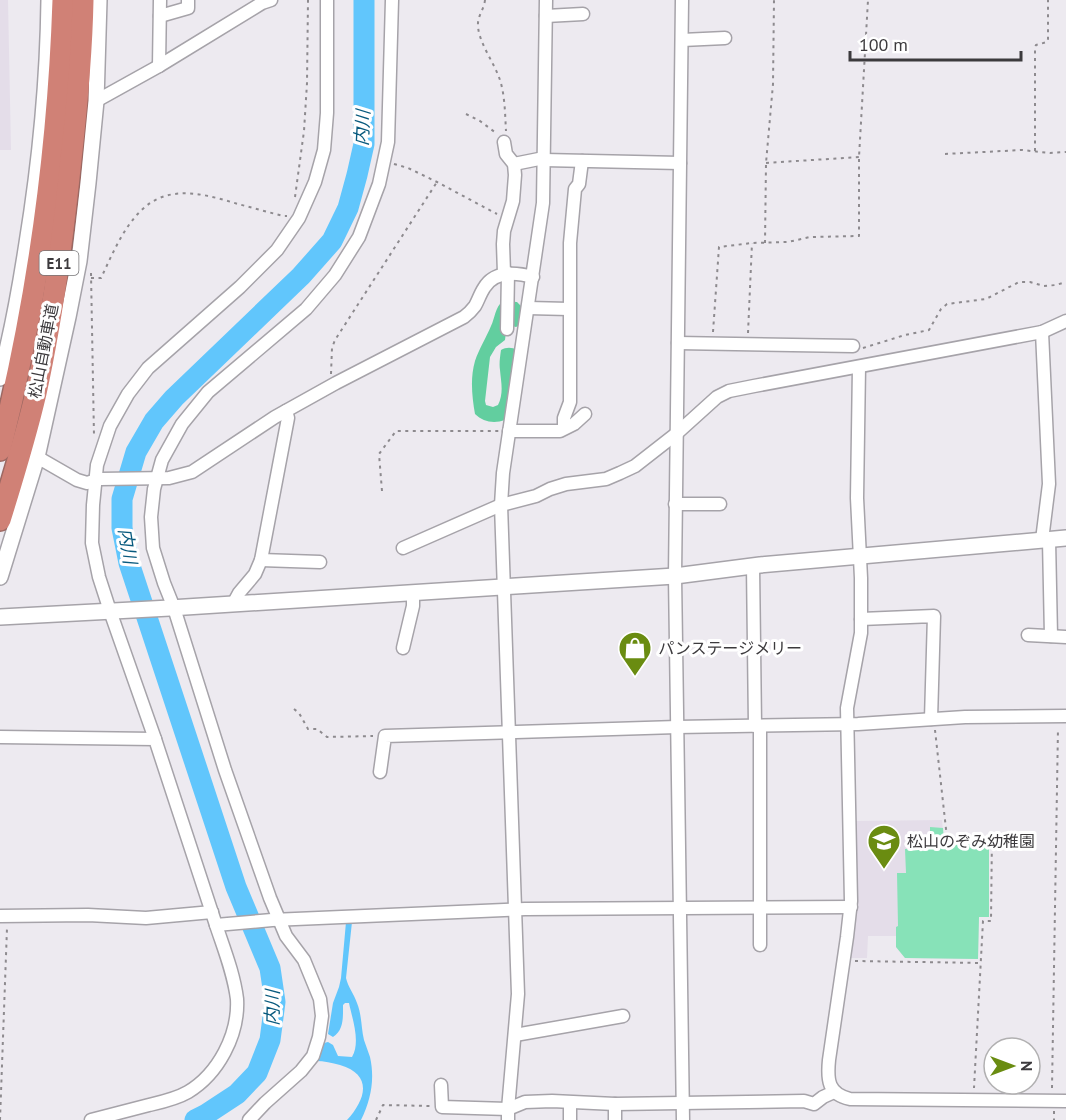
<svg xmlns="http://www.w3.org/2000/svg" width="1066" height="1120" viewBox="0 0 1066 1120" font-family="'PT Sans','Noto Sans JP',sans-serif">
<rect width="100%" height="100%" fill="#edeaf0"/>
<g fill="#e4dde9">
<path d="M0 0H8L11 150H0Z"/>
<path d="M942 820 944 842 989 840V917H979L978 959 905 958 896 947V936H868L867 958H848L854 821Z"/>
</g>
<path fill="#87e2b8" d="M930 827 943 828 944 842 989 840V917H979L978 959 905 958 896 947V927L898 926 897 873H906L905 849 930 848Z"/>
<path fill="#62ce9f" d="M503 301 517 302 523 308 520 325 516 327 512 326 506 332 505 340 496 347 490 357 485 401 486 405 493 407 498 405C504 393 501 382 500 370 499 364 500 357 501 350 506 347 512 347 517 350L505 420C494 424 483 422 475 414 472 397 470 378 475 361 479 349 486 338 491 326 495 318 495 307 503 301Z"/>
<path fill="#61c6fc" d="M346 922H352L346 978C348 987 354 994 357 1003 362 1015 361 1028 364 1040 366 1046 368 1051 370 1057 375 1079 371 1100 361 1120H347C366 1099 373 1075 340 1065 332 1063 324 1061 316 1061L324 1043 328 1042 333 1045 338 1056 352 1057C361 1042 352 1018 349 1003H345L343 1005C343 1017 344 1030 333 1037L328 1034 333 1003 339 987 341 978Z"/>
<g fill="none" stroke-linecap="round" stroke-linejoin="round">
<path stroke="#61c6fc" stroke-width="21" d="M195 1120 205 1115 237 1094 257 1073 270 1040 275 1002 270 968 236 887 129 563 122 528V499L136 452 154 421 174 398 301 276 332 241 348 208 357 175 364 144V0"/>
<g stroke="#a6a3a9" stroke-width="15">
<g id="minor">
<path d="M682 0 675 576 683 1120"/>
<path d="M160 16 188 8V0"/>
<path d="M546 16 583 14"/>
<path d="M682 40 725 38"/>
<path d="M159 66 160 0"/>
<path d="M96 101 159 66 262 3 271 0"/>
<path d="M504 142 506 154 514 164 515 175 513 201 504 231 503 244 504 273"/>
<path d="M544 160 680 163"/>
<path d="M514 164 544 158"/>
<path d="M528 308 569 309"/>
<path d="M507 329 508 273"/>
<path d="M1042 332 1049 484 1042 540"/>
<path d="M678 343 853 346"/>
<path d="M859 367 857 498 861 578V633L847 708 851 901 847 937 829 1060C827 1080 828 1094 850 1099L1066 1101"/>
<path d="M564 428V418L570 402V243L575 189 579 184 582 161"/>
<path d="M509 431H560L574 424 585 414"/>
<path d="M37 457 77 480 87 483 100 479 169 478 192 472 275 417 336 383 464 317C468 314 472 310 475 306 478 301 480 294 484 288 494 271 515 272 533 277"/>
<path d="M675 504H720"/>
<path d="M1049 540 1051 636"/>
<path d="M403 548 501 505 536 496 550 489 566 484 606 479 620 473 635 466 676 434 717 397 729 391 754 386 1042 332 1066 321"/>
<path d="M261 560 320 562"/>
<path d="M753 566 755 726"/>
<path d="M233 604 239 593 255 574 261 560 288 418 286 411"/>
<path d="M861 619 934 616 931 719"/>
<path d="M1028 635 1066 637"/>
<path d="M403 648 413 606V593"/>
<path d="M0 737 155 739 216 925 272 920 525 909 851 907"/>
<path d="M155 739 110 611 99 577 92 543 93 505 97 465 110 426 128 394 148 368 240 287 277 250 299 218 315 182 324 150 327 113V0"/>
<path d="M380 772 385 736 677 727 858 724 965 717 1066 716"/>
<path d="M0 916 88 915 146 918 212 912"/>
<path d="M760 945V726"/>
<path d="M515 1035 623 1016"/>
<path d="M441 1085 442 1107 508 1109 525 1102 552 1101 615 1104 804 1101 814 1104 823 1097 834 1092"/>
<path d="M615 1104V1120"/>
<path d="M91 1120C110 1115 130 1110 149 1105 162 1102 176 1099 188 1092 218 1074 239 1035 237 999 234 974 224 949 216 925"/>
<path d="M249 1120 265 1103 301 1071 313 1056 319 1037 322 1016 320 999 304 960 286 936 270 898 225 770 174 608 164 583 153 548 151 517 154 489 162 460 182 424 208 392 306 309 335 275 359 237 379 184 388 142 392 0"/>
<path d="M508 1120V1109L518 994 501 505 503 473 543 203 546 0"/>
<path d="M570 1120V1103"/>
</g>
</g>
<g stroke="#a6a3a9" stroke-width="18">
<g id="tertiary">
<path d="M0 378C12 334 20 289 27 243 40 163 48 81 49 0"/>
<path d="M0 577 37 457 68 317 79 261 88 183 96 101 99 0"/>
<path d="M0 617 170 608 675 576 760 565 1066 538"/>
</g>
</g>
<g stroke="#9c6862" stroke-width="24">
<g id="motorway">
<path d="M0 450C37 303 58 151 63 0"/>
<path d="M0 520C13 478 26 436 36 393 53 316 63 237 71 159 77 106 82 53 83 0"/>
</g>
</g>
<g stroke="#8d8a8e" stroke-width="2" stroke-dasharray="3 4.5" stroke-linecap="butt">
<path d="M485 0C484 10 477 16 478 27 480 45 494 62 500 80 505 96 505 114 506 131"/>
<path d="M466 114 480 121 496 133"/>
<path d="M1035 151V47L1036 45 1047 42 1048 39V0"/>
<path d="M945 154 1022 150 1050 153 1066 152"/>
<path d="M766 163 859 157"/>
<path d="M394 164 408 168 437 182 497 214"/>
<path d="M295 197 304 131 307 83 308 0"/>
<path d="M765 243 766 163 773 84 774 0"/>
<path d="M91 273 94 436"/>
<path d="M91 278H101C113 253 124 225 145 207 172 184 208 195 238 204 253 208 268 212 283 216H287"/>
<path d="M713 332 719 247 752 243 788 242 810 237 859 236V157L868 0"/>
<path d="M748 333 752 243"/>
<path d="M863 348 905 335 929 330 941 309 947 304 986 299 1019 282H1030L1044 286 1056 285 1066 282"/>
<path d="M331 374 332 348 335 340 437 182"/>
<path d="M382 491 379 454 396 431H499"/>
<path d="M294 709 299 713 308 729H317L327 737 373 736"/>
<path d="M935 730 947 838 992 835 991 921H983L974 1088"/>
<path d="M855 961 981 963"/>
<path d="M1052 1088 1058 728"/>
<path d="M1054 1111V1120"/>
<path d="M0 1120 7 928"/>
<path d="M376 1120 383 1105 430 1106"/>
</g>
<use href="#minor" stroke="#fff" stroke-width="12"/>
<use href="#tertiary" stroke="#fff" stroke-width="15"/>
<use href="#motorway" stroke="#d08176" stroke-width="21"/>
</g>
<defs>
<g id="shop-pin" transform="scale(1.725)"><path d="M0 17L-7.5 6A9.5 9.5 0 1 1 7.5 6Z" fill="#6a8c11" stroke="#fff"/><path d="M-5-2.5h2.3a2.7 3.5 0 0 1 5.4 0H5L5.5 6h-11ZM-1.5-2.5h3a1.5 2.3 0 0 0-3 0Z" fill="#fff"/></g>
<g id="school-pin" transform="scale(1.725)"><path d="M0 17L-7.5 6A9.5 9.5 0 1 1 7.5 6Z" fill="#6a8c11" stroke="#fff"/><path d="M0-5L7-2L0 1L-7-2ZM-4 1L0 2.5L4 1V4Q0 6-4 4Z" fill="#fff"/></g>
</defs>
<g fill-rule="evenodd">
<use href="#shop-pin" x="635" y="648"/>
<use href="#school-pin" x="884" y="841"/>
</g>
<g text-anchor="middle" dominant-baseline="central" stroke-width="6" stroke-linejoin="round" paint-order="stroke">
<rect fill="#fff" stroke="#767577" stroke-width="1.5" x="39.5" y="251" width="39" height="24" rx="4.5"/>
<g font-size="15" font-weight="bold" fill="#3c3a3d">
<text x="59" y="263">E11</text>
</g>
<g font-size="16" fill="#3c3a3d" stroke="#fff">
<text transform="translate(43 351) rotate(-79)">松山自動車道</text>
</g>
<g font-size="16" fill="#3c3a3d" stroke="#fff" text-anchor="start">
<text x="658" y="648">パンステージメリー</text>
<text x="907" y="841">松山のぞみ幼稚園</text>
</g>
<g font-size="18" font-style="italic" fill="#085a7e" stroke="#fff">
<text transform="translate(362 128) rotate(-87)">内川</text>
<text transform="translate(128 546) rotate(81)">内川</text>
<text transform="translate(272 1008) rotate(-89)">内川</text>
</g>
</g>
<g transform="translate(1012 1066) rotate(90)"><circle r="28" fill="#ffffff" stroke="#b1b0b1" stroke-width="1.5"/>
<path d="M0-4.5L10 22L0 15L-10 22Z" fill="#6a8c11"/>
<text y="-9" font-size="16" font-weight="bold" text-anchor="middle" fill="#3c3a3d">N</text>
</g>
<path d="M850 51v9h171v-9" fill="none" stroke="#3c3a3d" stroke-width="3"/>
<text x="859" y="51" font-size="18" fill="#3c3a3d" stroke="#ffffff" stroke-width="4.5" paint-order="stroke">100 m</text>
</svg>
